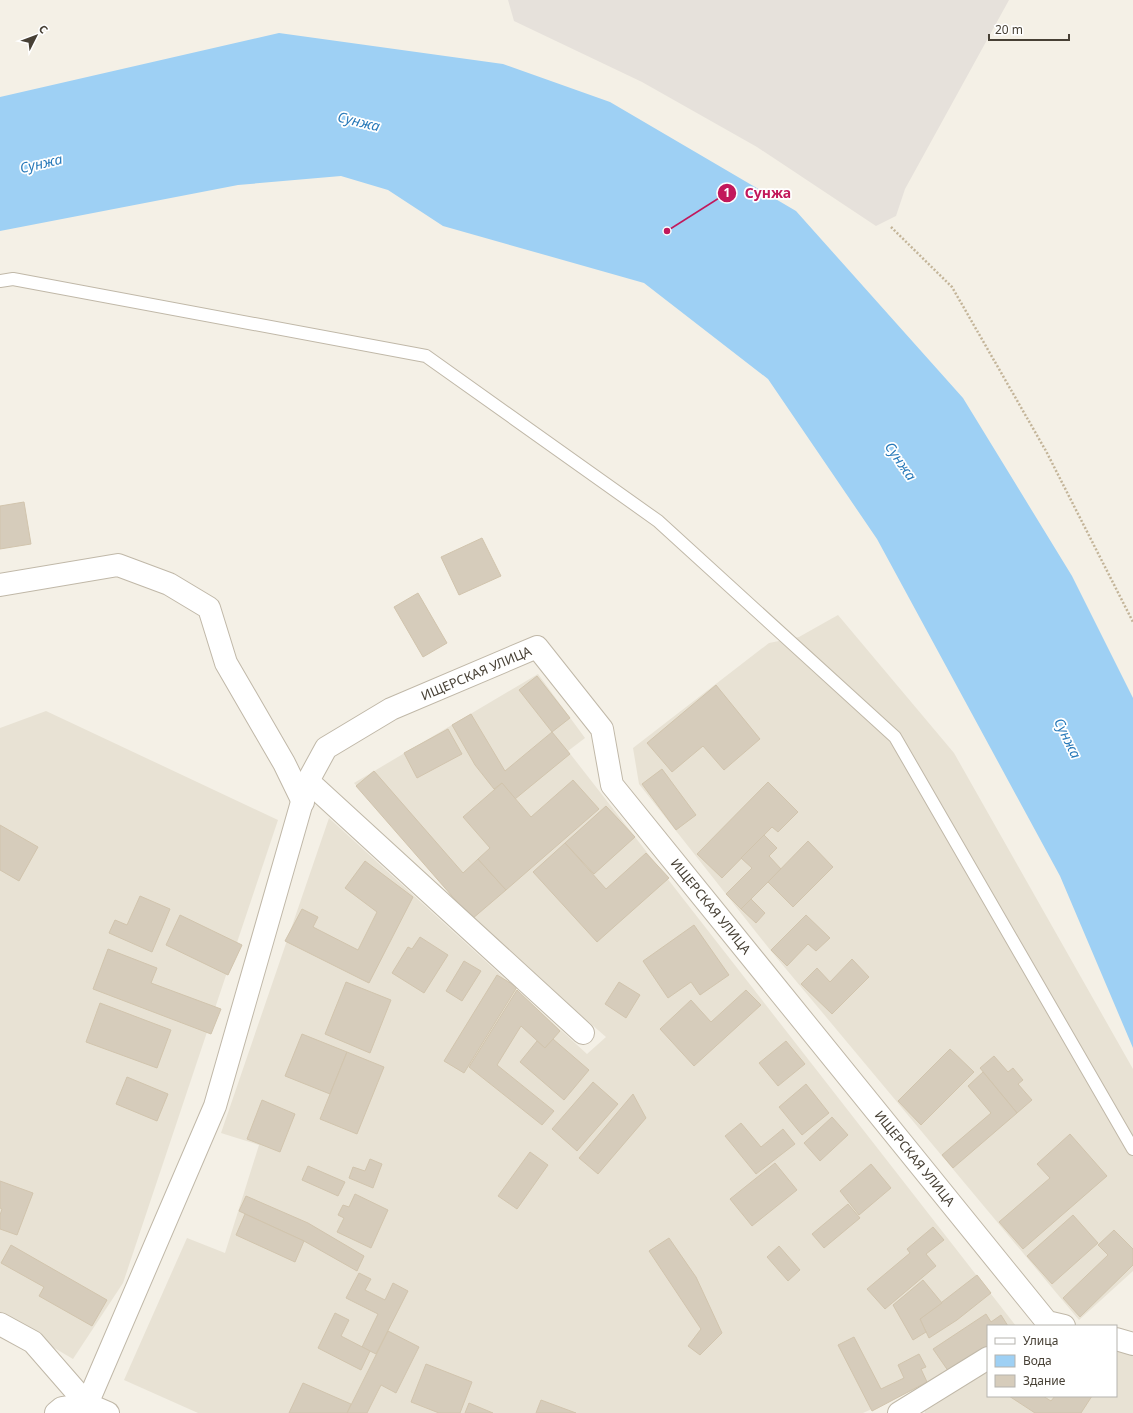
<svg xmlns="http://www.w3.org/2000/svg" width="1133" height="1413" viewBox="0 0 1133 1413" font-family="'Noto Sans',sans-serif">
<rect width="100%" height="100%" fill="#f4f0e6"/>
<g fill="#e8e2d4">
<path d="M838 615 954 753 1133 1069V1271L1079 1320 771 951 639 784 633 748 769 643 799 637Z"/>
<path d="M538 674 585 738 568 751 1016 1326H988L960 1369 863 1413H198L124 1380 187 1238 225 1253 259 1145 221 1133 329 818 587 1054 606 1037 480 927 354 783Z"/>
<path d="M46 711 278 820 123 1283 73 1359 0 1316V728Z"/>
<path d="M1116 1348 1133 1353V1413H925L923 1404 988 1372V1396H1116Z"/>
</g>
<path fill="#e6e1db" d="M508 0H1009L905 189 896 216 876 226 757 147 642 82 514 21Z"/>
<path fill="#9ed0f4" d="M279 33 503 64 610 102 796 211 963 398 1072 576 1133 698V1048L1060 876 877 539 768 379 644 283 443 226 388 190 341 176 238 185 0 231V97Z"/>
<g fill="#d6ccbb" stroke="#d1c4ad">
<path d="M24 502 31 544 0 549V506Z"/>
<path d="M482 538 501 576 459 595 441 557Z"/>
<path d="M418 593 447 643 423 657 394 607Z"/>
<path d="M537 676 570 718 552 732 519 690Z"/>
<path d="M716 685 760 739 724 770 703 746 672 772 647 743Z"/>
<path d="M471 714 505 771 552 732 570 754 515 799 502 783 494 789 475 765 452 725Z"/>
<path d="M448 729 462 754 417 778 404 753Z"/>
<path d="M662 769 696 815 676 830 642 784Z"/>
<path d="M374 771 463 873 478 859 506 890 472 919 356 786Z"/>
<path d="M573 780 599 809 506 890 478 859 490 848 463 817 502 783 531 817Z"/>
<path d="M768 782 798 812 778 832 772 827 722 878 697 854Z"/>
<path d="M606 806 635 837 594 874 565 843Z"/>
<path d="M0 825 38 847 19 881 0 870Z"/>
<path d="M764 835 777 848 769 856 781 869 741 909 726 894 752 868 741 858Z"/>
<path d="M808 841 833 867 793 907 768 882Z"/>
<path d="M565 843 606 889 646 853 669 878 597 942 533 872Z"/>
<path d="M365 861 413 897 369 983 285 941 302 909 318 917 313 927 358 950 377 912 345 888Z"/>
<path d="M140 896 170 909 152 952 109 933 115 920 127 925Z"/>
<path d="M751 899 765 913 756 923 741 909Z"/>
<path d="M180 915 242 945 228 975 166 945Z"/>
<path d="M806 915 830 938 816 951 808 944 787 966 771 950Z"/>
<path d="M694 925 729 975 700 995 691 982 668 998 643 961Z"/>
<path d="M420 937 448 955 424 993 392 973 408 947 412 949Z"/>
<path d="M108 949 157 968 151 983 221 1009 211 1034 93 989Z"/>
<path d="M852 959 869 977 832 1014 801 984 817 968 830 982Z"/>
<path d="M464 961 481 971 462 1001 446 991Z"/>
<path d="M497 975 517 987 464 1073 444 1061Z"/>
<path d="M346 982 391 1000 370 1053 325 1034Z"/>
<path d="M619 982 640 995 626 1018 605 1004Z"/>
<path d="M517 990 560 1031 545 1048 521 1026 497 1065 554 1111 542 1125 469 1067Z"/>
<path d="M746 990 761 1005 694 1066 660 1029 691 1000 711 1022Z"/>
<path d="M100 1003 171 1030 157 1068 86 1042Z"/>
<path d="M302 1034 347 1052 330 1094 285 1076Z"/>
<path d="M553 1039 589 1070 564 1100 520 1062 537 1041 545 1048Z"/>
<path d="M786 1041 805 1064 778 1086 759 1063Z"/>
<path d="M950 1049 974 1072 921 1125 898 1101Z"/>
<path d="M347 1052 384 1067 357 1134 320 1119Z"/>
<path d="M994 1056 1008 1072 1013 1068 1023 1080 1018 1084 1032 1100 1017 1113 980 1068Z"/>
<path d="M983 1072 1017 1113 953 1168 942 1155 991 1113 968 1086Z"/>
<path d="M127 1077 168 1094 157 1121 116 1104Z"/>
<path d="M593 1082 618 1104 577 1151 552 1129Z"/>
<path d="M806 1084 829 1113 802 1135 779 1107Z"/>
<path d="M633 1094 646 1118 598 1174 579 1158Z"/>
<path d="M262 1100 295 1114 280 1152 247 1139Z"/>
<path d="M832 1117 848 1135 820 1161 804 1143Z"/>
<path d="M741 1123 761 1147 783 1129 795 1144 756 1174 725 1136Z"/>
<path d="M1070 1134 1107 1176 1023 1249 999 1222 1050 1178 1037 1164Z"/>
<path d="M530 1152 548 1165 517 1209 498 1196Z"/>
<path d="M370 1159 382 1164 373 1188 349 1178 353 1167 365 1171Z"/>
<path d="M775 1163 797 1190 752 1226 730 1199Z"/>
<path d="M871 1164 891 1188 859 1215 840 1191Z"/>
<path d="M308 1166 345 1182 338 1196 302 1180Z"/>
<path d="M0 1181 33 1193 17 1235 0 1229V1215L2 1209 0 1208Z"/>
<path d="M355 1194 388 1210 371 1248 337 1232 344 1218 338 1215 343 1205 349 1207Z"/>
<path d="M246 1196 308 1223 364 1256 357 1271 304 1241 239 1211Z"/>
<path d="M848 1204 860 1218 824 1248 812 1234Z"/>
<path d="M245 1214 304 1241 295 1262 236 1235Z"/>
<path d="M1073 1215 1098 1243 1052 1284 1027 1256Z"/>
<path d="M933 1227 944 1240 926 1254 936 1266 885 1309 867 1289 910 1253 907 1249Z"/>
<path d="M1114 1230 1133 1249V1265L1080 1317 1063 1298 1108 1255 1098 1245Z"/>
<path d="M669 1238 696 1277 722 1333 700 1355 688 1346 701 1329 649 1251Z"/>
<path d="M11 1245 107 1300 92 1326 39 1296 44 1287 1 1263Z"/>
<path d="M779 1246 800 1270 788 1281 767 1257Z"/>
<path d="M359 1273 371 1279 365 1290 385 1300 393 1283 408 1291 376 1354 362 1347 378 1314 346 1298Z"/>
<path d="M977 1275 991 1293 957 1320 929 1338 920 1319Z"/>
<path d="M923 1280 942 1303 920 1319 926 1332 913 1340 893 1305Z"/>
<path d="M335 1313 349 1320 341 1336 370 1351 361 1370 318 1348Z"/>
<path d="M986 1314 991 1322 1001 1315 1008 1326H988V1350L951 1375 933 1349Z"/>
<path d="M388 1331 419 1347 396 1393 381 1385 367 1413H347Z"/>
<path d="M854 1337 881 1389 904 1378 898 1365 919 1354 926 1367 921 1369 927 1382 872 1411 838 1345Z"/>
<path d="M426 1364 472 1382 460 1413H439L411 1402Z"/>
<path d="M303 1383 351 1404 347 1413H289Z"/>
<path d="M1009 1396H1043L1051 1401 1055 1396H1092L1081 1413H1035Z"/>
<path d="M541 1400 576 1413H536Z"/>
<path d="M469 1403 493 1413H465Z"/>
</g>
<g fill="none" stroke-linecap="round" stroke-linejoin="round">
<g stroke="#c0b8a8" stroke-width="14">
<path id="service" d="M0 281 13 279 426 356 658 521 895 737 1133 1149"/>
</g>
<g stroke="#c0b8a8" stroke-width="24">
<g id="minor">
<path d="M0 585 118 565 169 584 209 608 226 663 284 763 303 802"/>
<path d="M308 781 583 1033"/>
<path d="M0 1324 33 1342 87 1404 108 1413"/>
<path d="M1116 1339 1133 1344"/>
<path d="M56 1413 62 1408 87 1404 215 1106 308 781 326 748 391 709 537 647 602 729 612 785 1047 1322 1064 1326"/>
<path d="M899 1413 988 1358"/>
</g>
</g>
<path stroke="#c3b498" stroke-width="2.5" stroke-dasharray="2 2" stroke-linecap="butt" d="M891 227 952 287 1046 451 1133 622"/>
<use href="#service" stroke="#fff" stroke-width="12"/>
<use href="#minor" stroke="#fff" stroke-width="22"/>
</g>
<g text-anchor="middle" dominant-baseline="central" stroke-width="3.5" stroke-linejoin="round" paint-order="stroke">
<g font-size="13" fill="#474035" stroke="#fff">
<text transform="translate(476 673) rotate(-23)">ИЩЕРСКАЯ УЛИЦА</text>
<text transform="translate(711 906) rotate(51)">ИЩЕРСКАЯ УЛИЦА</text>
<text transform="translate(915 1158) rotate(51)">ИЩЕРСКАЯ УЛИЦА</text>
</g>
<g font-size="14" font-style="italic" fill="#2779b9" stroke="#fff">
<text transform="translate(359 121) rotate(14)">Сунжа</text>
<text transform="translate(41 163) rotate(-13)">Сунжа</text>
<text transform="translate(901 461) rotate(55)">Сунжа</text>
<text transform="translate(1068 738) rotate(64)">Сунжа</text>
</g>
</g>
<path fill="none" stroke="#c2185b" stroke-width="1.5" d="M667 231L727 193"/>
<g fill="#c2185b" stroke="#fff" stroke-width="1.5">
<circle cx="667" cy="231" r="4"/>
<circle cx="727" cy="193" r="10"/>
</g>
<g font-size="12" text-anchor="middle" font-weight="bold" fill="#fff">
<text x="727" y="197">1</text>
</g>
<g font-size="14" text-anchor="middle" font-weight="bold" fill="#c2185b" stroke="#fff" stroke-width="3.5" stroke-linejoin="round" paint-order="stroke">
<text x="768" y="198">Сунжа</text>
</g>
<rect x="987" y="1325" width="130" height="72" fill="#ffffff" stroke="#b5b3ae"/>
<rect x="995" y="1338" width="20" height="6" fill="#ffffff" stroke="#b5b3ae"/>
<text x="1023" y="1345" font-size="12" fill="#474035">Улица</text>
<rect x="995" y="1355" width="20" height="12" fill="#9ed0f4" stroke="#b5b3ae"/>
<text x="1023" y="1365" font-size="12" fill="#474035">Вода</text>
<rect x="995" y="1375" width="20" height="12" fill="#d6ccbb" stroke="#b5b3ae"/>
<text x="1023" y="1385" font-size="12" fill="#474035">Здание</text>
<g transform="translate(36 36) rotate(48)" stroke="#ffffff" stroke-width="3" paint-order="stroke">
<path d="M0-3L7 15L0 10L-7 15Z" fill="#474035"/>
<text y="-6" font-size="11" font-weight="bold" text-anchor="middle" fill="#474035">С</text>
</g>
<path d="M989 34v6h80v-6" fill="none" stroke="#474035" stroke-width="2"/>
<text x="995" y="34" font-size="12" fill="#474035" stroke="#ffffff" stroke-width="3" paint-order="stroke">20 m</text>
</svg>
